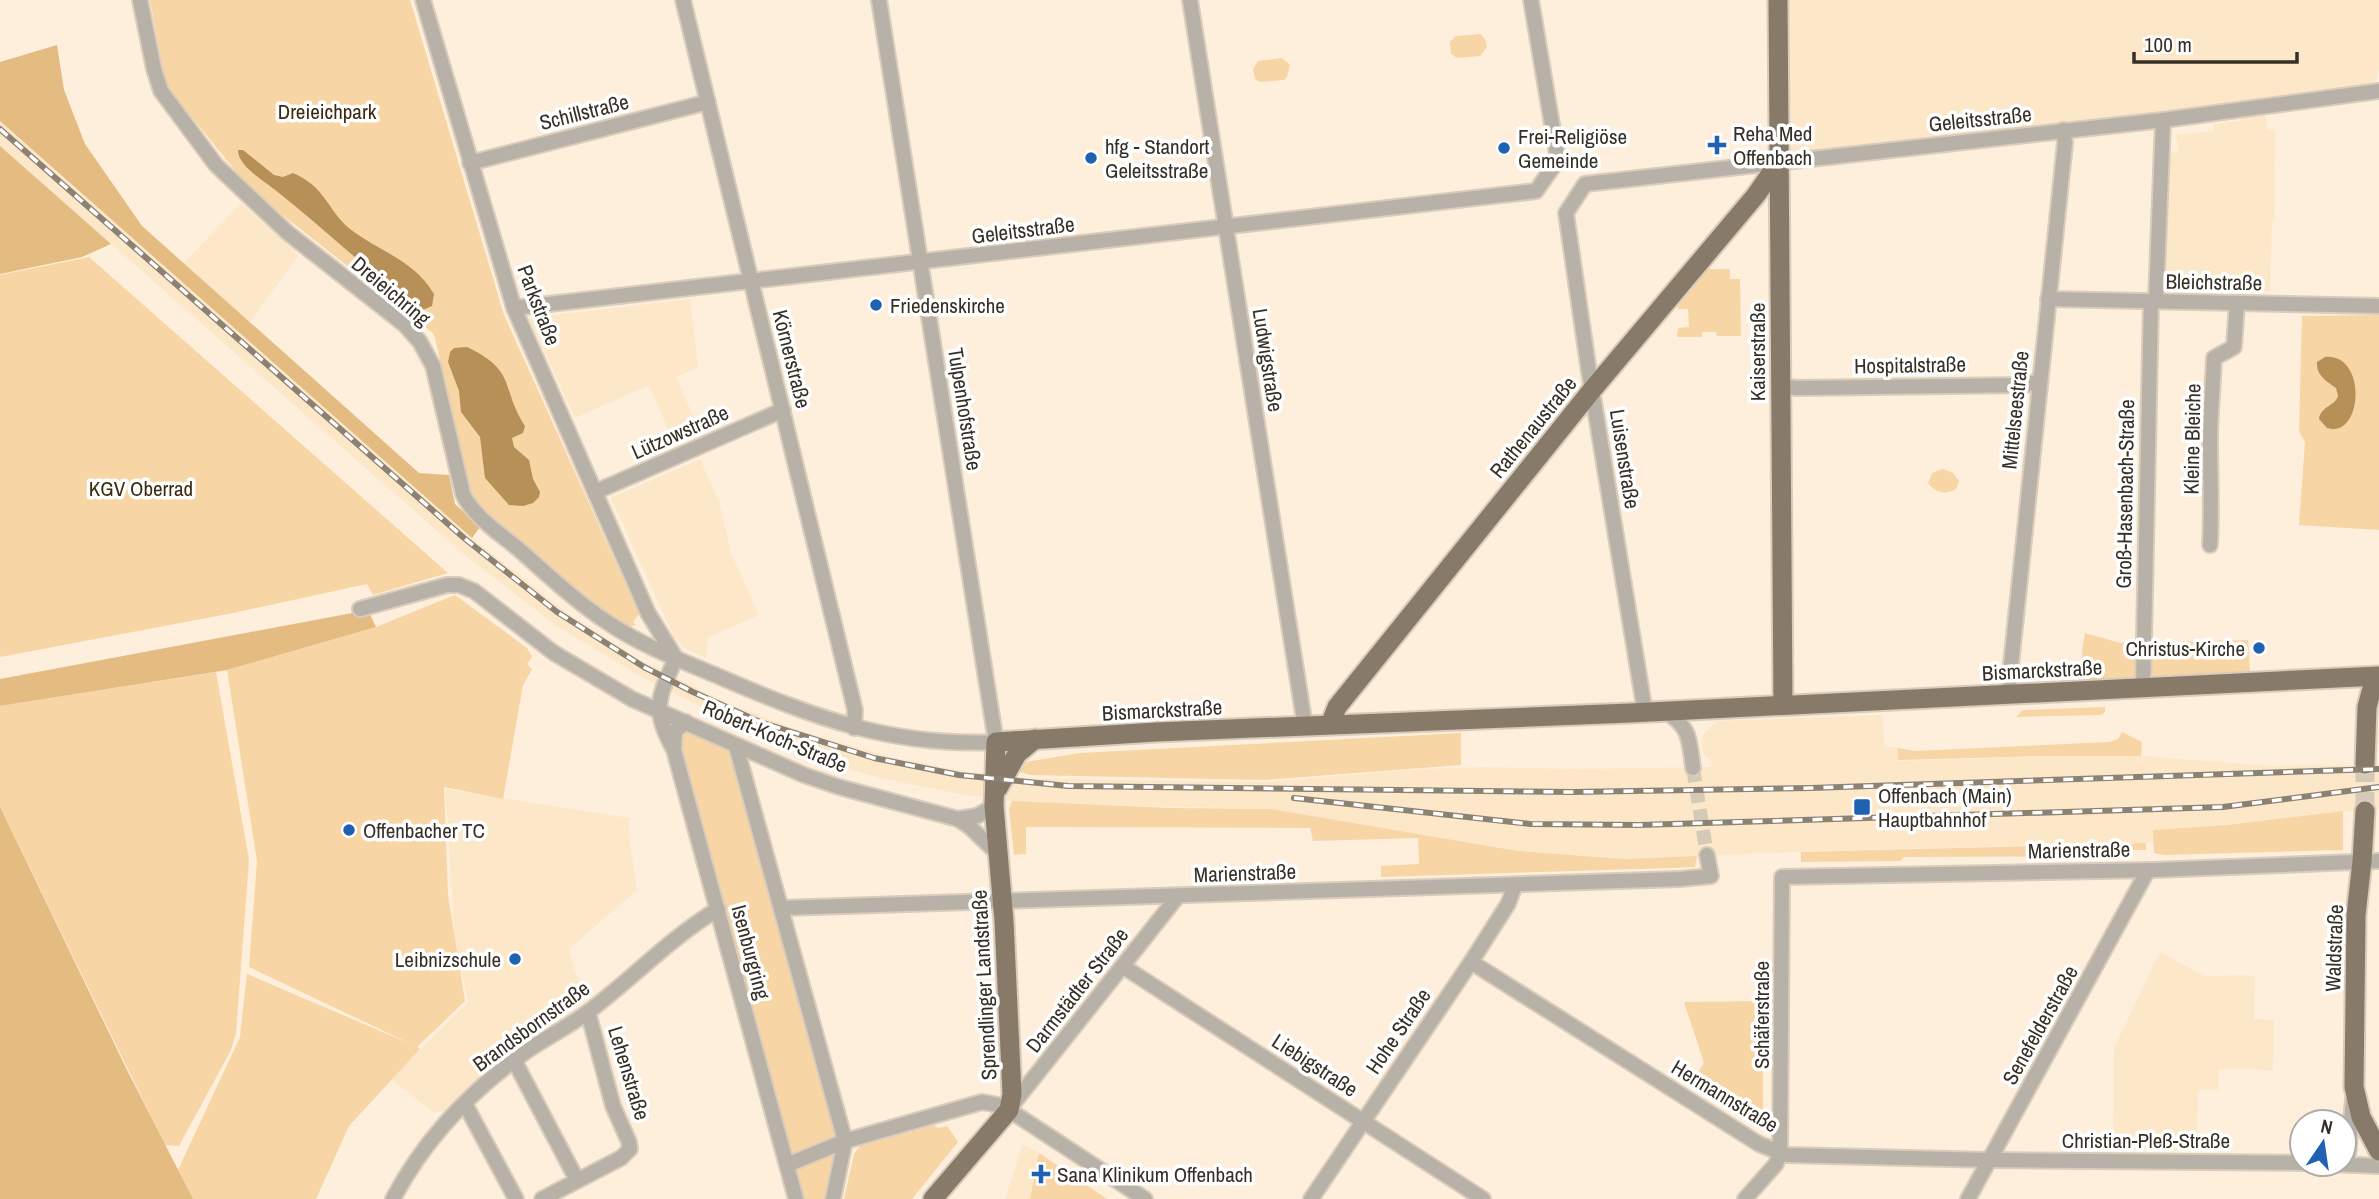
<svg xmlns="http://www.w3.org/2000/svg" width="2379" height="1199" viewBox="0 0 2379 1199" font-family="'Archivo Narrow',sans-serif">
<rect width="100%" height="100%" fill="#fdefdc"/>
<g fill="#fde7c9">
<path d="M1788 0H2379V68L2374 88 1790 156Z"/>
<path d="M2265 112 2267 130 2275 129 2274 222H2272L2270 291 2166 290 2170 153 2179 152 2176 135 2214 131V124L2241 121 2240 115Z"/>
<path d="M0 121 472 538 566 612 637 658 727 703 794 729 887 756 963 771 1029 778 1170 781 1267 782 1420 769 1486 767 1571 769 1712 767 1711 760 1703 754 1701 744 1703 735 1717 721 1882 715 1885 747H1898V761L2116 754 2270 766 2379 765V810L2332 812 2175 842 1818 851 1624 859 1518 851 1271 809 1027 803 960 794 881 778 827 763 829 756 721 717 642 677 555 625 461 552 0 146Z"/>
<path d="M241 203 299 255 249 323 183 264Z"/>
<path d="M690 299 698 367 676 377 701 434 675 445 649 385 575 418 529 318Z"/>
<path d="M700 459 720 505 731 553 759 615 707 638 706 658 683 647 674 637 611 498Z"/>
<path d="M445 789 630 818 628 831 637 890 569 949 574 969 584 993 593 994 572 1011 500 1060 445 1111 433 1112 391 1079 468 1002 455 940Z"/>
<path d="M2160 952 2204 976 2244 975 2255 977 2254 1019 2274 1020 2273 1070 2219 1069 2218 1090H2198L2197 1150 2113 1149 2114 1048Z"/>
<path d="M1023 1144 1039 1153 1107 1199H1005Z"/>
</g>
<g fill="#f8d5a5">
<path d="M150 0H410L504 315 639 614 633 622 636 625 629 627 617 624 538 561 473 501 434 334 252 191 166 86Z"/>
<path d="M1480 34 1485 39 1487 47 1480 56 1457 58 1451 54 1450 42 1456 36Z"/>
<path d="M1282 58 1290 65 1287 77 1284 80 1260 82 1255 79 1253 69 1258 61Z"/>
<path d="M89 257 448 573 373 595 367 584 228 614 0 657V275Z"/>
<path d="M1708 269H1730V279H1740L1741 336H1717L1716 332H1702V337H1677L1678 328 1689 327 1688 309H1678V306Z"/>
<path d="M2379 315V530L2299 525 2305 442 2299 432 2302 316Z"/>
<path d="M1943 469 1953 473 1959 481 1956 489C1946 495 1935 493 1928 483L1932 473Z"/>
<path d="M455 595 527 648 532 657 527 664 532 669 523 685 503 799 444 787 448 895 465 1001 417 1047 420 1049 349 1126 316 1199H193L178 1170 240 1037 247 974 413 1045 249 967 257 861 227 670 376 627Z"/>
<path d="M2085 633 2120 643 2248 640 2250 673 2083 682 2082 652Z"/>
<path d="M216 672 249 860 236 1033 231 1050 179 1146 165 1145 0 807V706Z"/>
<path d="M2105 707V712L2101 715 2016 717 2023 710Z"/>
<path d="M684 730 734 754 838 1135 836 1138 793 1155 790 1154 677 741Z"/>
<path d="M2122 732 2142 742 2141 756H2042L1898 760V748L1915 751 2109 742 2118 739Z"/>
<path d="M1461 733V765L1265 780 1030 775 1020 772 1026 762 1080 753Z"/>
<path d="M1012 801 1171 808 1271 809 1518 851 1624 859 1697 856 1695 867 1671 868 1381 877V866L1419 864 1418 838 1313 841 1310 828 1026 827V854L1014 855 1009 809Z"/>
<path d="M2343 811V850L2164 855 2154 853 2153 830 2228 825Z"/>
<path d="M2146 843V850H2126L2127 856 1904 857 1900 861 1801 862V852Z"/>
<path d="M1763 1001V1125L1760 1127 1691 1084 1704 1063 1684 1002Z"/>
<path d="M934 1125 938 1128 947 1126 958 1142 912 1199H844L854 1154 860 1146Z"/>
<path d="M835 1152 837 1157 826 1199H802L796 1168Z"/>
<path d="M1039 1153 1107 1199H1030Z"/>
</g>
<g fill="#e4bb81">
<path d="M57 45 64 90 85 144 142 226 419 473 449 475 455 504 480 527 472 538 0 121V62Z"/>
<path d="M0 146 111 244 82 257 0 274Z"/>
<path d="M368 610 376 627 227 670 0 706V679Z"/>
<path d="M0 807 127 1070 193 1199H0Z"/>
</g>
<g fill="#b79057">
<path d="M238 150H243L274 175 283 177 293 173C326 187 327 210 350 229 380 252 414 260 434 294L432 306 420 311 403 299C360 262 318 224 274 189 263 180 238 166 238 150Z"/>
<path d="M467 347C518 371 500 388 525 426L523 433 512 438 514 447 529 460 533 479 540 492 539 497 533 503 523 506 509 505 485 478 480 437 461 412 459 391 448 362 450 352 454 348Z"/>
<path d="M2325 357C2368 353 2363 440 2327 428L2319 419C2321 406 2335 406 2338 396L2336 388C2326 381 2316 375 2317 362Z"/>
</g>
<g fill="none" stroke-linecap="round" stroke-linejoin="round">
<path stroke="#d5c9b8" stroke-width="14" stroke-dasharray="14 7" stroke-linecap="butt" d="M1693 768 1707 855"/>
<path stroke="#d5c9b8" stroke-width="19" stroke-dasharray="19 10" stroke-linecap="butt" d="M2365 811V764"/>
<g stroke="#d9ccbb" stroke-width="18">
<g id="minor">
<path d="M140 0 154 69 161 91 216 165 288 233 405 325 420 342 433 366 463 494C474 518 504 536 523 553 551 578 579 604 610 624 643 646 682 661 720 677 813 717 891 747 996 742L879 0"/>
<path d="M423 0 514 308 648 613 675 657"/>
<path d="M683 0 855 710 854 728"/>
<path d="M1190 0 1305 726"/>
<path d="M470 163 708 102"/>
<path d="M2048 299 2379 306"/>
<path d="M2156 301 2163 120"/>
<path d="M514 308 1536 191 1558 160 1531 0"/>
<path d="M1780 386 1797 388 2025 385 2040 381"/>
<path d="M595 492 783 410"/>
<path d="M2210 545C2212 510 2210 476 2210 441 2210 413 2213 386 2214 358L2234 347 2237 303"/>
<path d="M360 609 447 585H459L474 591 554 653 632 699 804 775 839 787 958 819 970 827 999 855"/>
<path d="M2143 688 2151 301"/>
<path d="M2008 694 2065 143 2063 130"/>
<path d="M1665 711C1691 728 1689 739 1693 768"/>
<path d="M1645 712 1589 372 1566 213 1585 184 2163 120 2379 91"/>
<path d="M686 722 675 731 674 750 796 1199"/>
<path d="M736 746 845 1141 833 1199"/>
<path d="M673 748C651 709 659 696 676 658"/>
<path d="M958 819 977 816 994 806"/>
<path d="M782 908 1680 879 1711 876 1707 855"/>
<path d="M1471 962 1759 1144 1787 1155 1990 1160 2302 1163"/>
<path d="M1124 967 1483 1199"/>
<path d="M514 1060 577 1180"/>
<path d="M465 1104 516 1199"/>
<path d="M1009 1109 1178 896"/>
<path d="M2332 1164 2379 1166"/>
<path d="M2345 1164 2348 1156 2353 1100"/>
<path d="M787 1165 845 1141 982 1102 998 1105 1009 1110 1145 1199"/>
<path d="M393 1199C424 1140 471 1091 524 1053 545 1038 568 1027 588 1012 632 979 670 938 718 909"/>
<path d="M542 1199 621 1158 630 1149 629 1142 613 1106 588 1012"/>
<path d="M1311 1199 1471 962 1508 904 1515 885"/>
<path d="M1745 1199 1776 1164 1780 1153 1782 877 2154 870 2379 861"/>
<path d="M1968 1199 2148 870"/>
</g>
</g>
<g stroke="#d9ccbb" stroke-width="23">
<g id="major">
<path d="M1778 0 1783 705"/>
<path d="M1333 724V717L1337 707 1592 390 1756 195 1779 162"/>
<path d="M2365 764 2367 707 2375 677"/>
<path d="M998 788 1017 754 1035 739"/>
<path d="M2365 811 2362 861 2356 915 2354 1087 2361 1117 2379 1151"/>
<path d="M933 1199 1009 1110 1012 1094 1004 921 994 806 996 742 1156 732 1630 713 2379 676"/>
</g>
</g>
<use href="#minor" stroke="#b8b1a7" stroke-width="14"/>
<use href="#major" stroke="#887a69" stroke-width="19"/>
<g stroke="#8c8274" stroke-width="6">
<g id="rail">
<path d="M0 129 464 538 557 612 644 667 693 692 760 722 874 758 959 775 1068 786 1573 792 1811 788 2379 769"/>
<path d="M1294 798 1530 824 1639 825 2223 807 2379 787"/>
</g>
</g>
<use href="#rail" stroke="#fff" stroke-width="3.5" stroke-dasharray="10" stroke-linecap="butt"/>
</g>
<g fill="#1f61b2" stroke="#fff" stroke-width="2.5">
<path d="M1713.5 134.5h7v7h7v7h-7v7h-7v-7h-7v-7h7z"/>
<circle cx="1504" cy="148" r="7"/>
<circle cx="1091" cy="158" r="7"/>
<circle cx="876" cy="305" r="7"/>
<circle cx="2259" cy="648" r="7"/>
<rect x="1853" y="798" width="18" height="18" rx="3.5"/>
<circle cx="349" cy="830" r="7"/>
<circle cx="515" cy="959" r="7"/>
<path d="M1037.5 1163.5h7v7h7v7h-7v7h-7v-7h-7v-7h7z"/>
</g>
<g text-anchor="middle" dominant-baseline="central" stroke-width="7" stroke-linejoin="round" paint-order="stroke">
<g font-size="21" fill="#3c2a10" stroke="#fff">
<text x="327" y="111">Dreieichpark</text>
<text x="141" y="488">KGV Oberrad</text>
</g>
<g font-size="21" fill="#362f26" stroke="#fff">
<text transform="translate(584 112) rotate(-14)">Schillstraße</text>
<text transform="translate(1980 119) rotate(-6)">Geleitsstraße</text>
<text transform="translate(1023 230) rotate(-7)">Geleitsstraße</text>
<text transform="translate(2214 282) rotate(1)">Bleichstraße</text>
<text transform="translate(391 291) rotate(40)">Dreieichring</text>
<text transform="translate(539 305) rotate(69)">Parkstraße</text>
<text transform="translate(1757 352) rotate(-90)">Kaiserstraße</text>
<text transform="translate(792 359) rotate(76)">Körnerstraße</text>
<text transform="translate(1268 360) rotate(81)">Ludwigstraße</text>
<text transform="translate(1910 365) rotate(-1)">Hospitalstraße</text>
<text transform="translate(965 409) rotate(81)">Tulpenhofstraße</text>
<text transform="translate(2015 410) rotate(-84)">Mittelseestraße</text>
<text transform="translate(1533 427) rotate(-51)">Rathenaustraße</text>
<text transform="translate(680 432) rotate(-24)">Lützowstraße</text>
<text transform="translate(2192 439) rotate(-89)">Kleine Bleiche</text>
<text transform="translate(1625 459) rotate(81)">Luisenstraße</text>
<text transform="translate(2125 494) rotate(-89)">Groß-Hasenbach-Straße</text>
<text transform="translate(2042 670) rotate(-3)">Bismarckstraße</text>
<text transform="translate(1162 710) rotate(-3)">Bismarckstraße</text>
<text transform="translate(775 736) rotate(23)">Robert-Koch-Straße</text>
<text transform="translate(2079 850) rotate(-1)">Marienstraße</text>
<text transform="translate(1245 873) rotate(-2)">Marienstraße</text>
<text transform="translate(2334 948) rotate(-88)">Waldstraße</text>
<text transform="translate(751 952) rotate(75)">Isenburgring</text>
<text transform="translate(984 985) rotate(-93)">Sprendlinger Landstraße</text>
<text transform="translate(1077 990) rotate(-52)">Darmstädter Straße</text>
<text transform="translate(1761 1015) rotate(-90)">Schäferstraße</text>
<text transform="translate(2040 1025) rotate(-61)">Senefelderstraße</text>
<text transform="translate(531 1026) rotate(-36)">Brandsbornstraße</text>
<text transform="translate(1398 1031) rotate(-56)">Hohe Straße</text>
<text transform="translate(1315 1065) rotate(33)">Liebigstraße</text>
<text transform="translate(629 1073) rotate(73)">Lehenstraße</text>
<text transform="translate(1725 1096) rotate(31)">Hermannstraße</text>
<text x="2146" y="1140">Christian-Pleß-Straße</text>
</g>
<g font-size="21" fill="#362f26" stroke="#fff" text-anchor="start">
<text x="1733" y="133">Reha Med<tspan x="1733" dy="24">Offenbach</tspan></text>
<text x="1518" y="136">Frei-Religiöse<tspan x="1518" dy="24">Gemeinde</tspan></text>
<text x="1105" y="146">hfg - Standort<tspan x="1105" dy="24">Geleitsstraße</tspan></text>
<text x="890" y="305">Friedenskirche</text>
<text x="2245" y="648" text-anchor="end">Christus-Kirche</text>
<text x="1878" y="795">Offenbach (Main)<tspan x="1878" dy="24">Hauptbahnhof</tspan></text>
<text x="363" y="830">Offenbacher TC</text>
<text x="501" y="959" text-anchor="end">Leibnizschule</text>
<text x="1057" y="1174">Sana Klinikum Offenbach</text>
</g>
</g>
<g transform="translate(2323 1143) rotate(13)"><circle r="33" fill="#ffffff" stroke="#afaca8" stroke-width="2"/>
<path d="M0-5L12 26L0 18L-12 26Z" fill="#1f61b2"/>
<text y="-10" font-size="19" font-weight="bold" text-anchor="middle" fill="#362f26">N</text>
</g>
<path d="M2134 52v10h163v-10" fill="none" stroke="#362f26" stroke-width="3.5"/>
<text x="2144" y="52" font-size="21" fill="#362f26" stroke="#ffffff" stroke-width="5" paint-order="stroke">100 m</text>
</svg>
